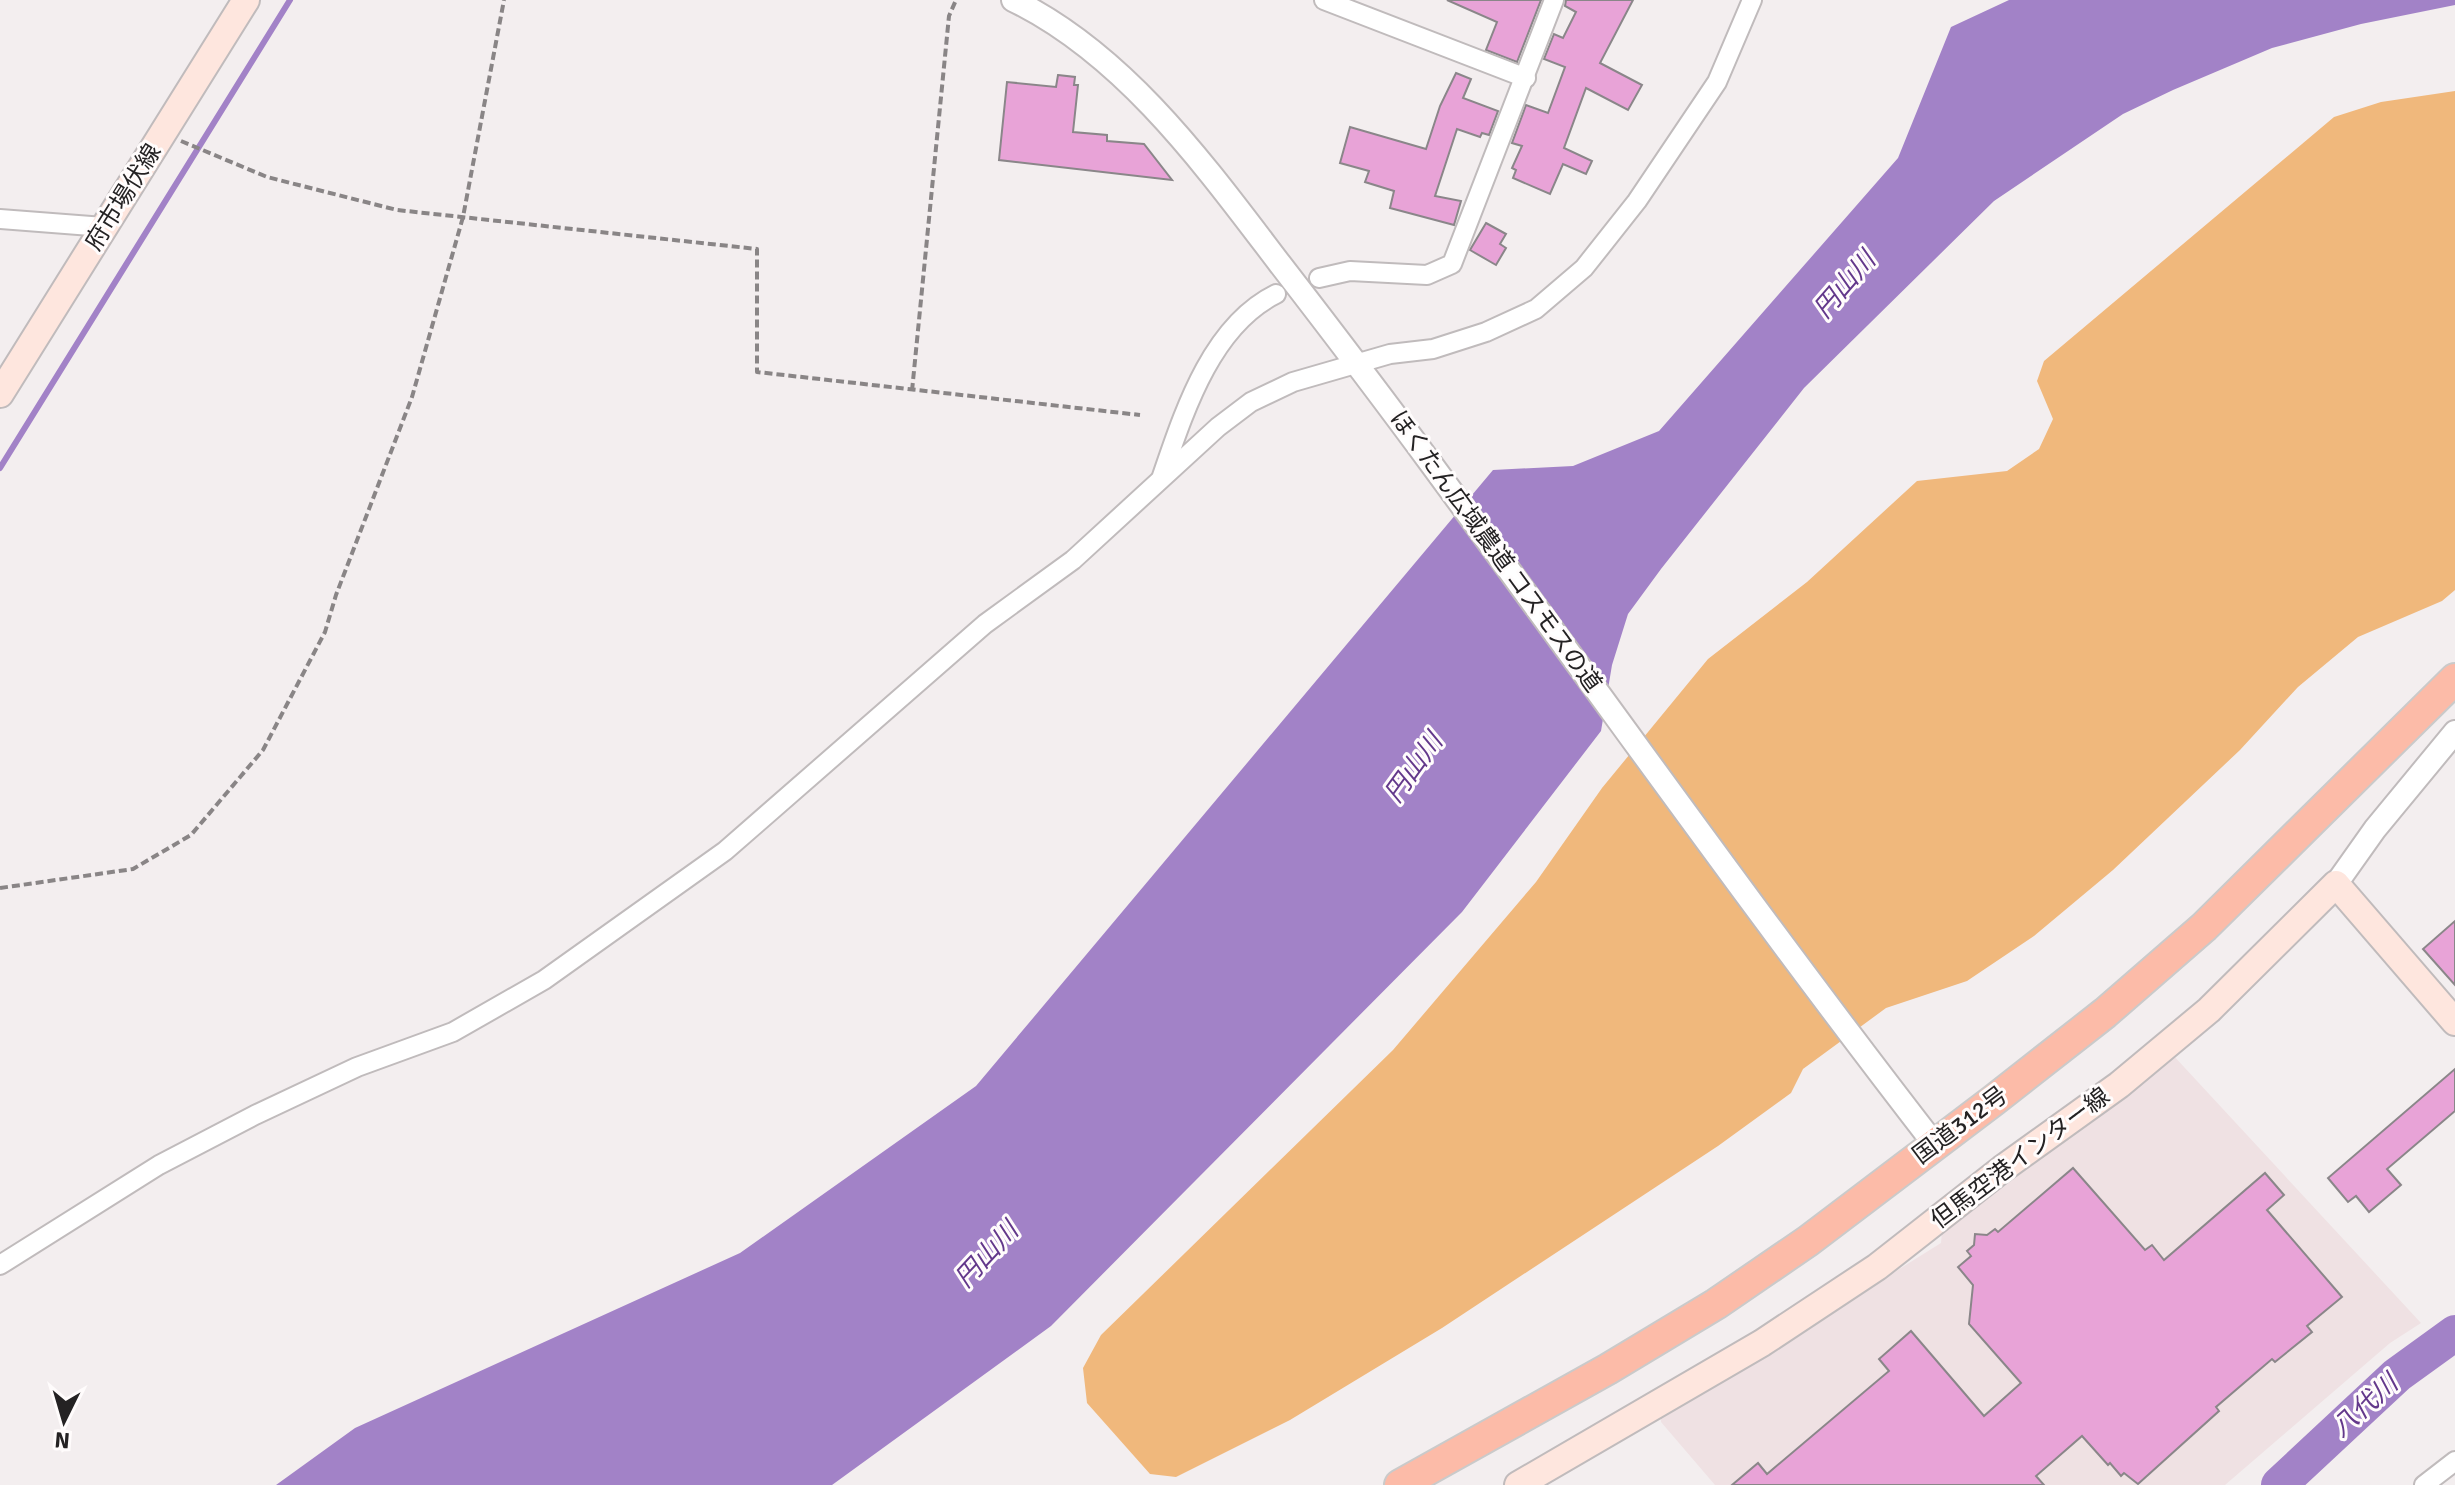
<svg xmlns="http://www.w3.org/2000/svg" width="2455" height="1485" viewBox="0 0 2455 1485" font-family="Signika,'Noto Sans JP',sans-serif">
<rect width="100%" height="100%" fill="#f3eeef"/>
<path fill="#efe1e3" d="M2172 1054 2421 1323 2390 1343 2225 1485H1715L1661 1422V1418L1941 1243 1942 1231Z"/>
<path fill="#f0b87c" d="M2455 91V590L2442 601 2358 637 2298 687 2240 750 2113 870 2034 936 1967 981 1886 1008 1803 1069 1791 1093 1718 1146 1442 1328 1290 1420 1176 1477 1150 1474 1087 1403 1083 1368 1101 1335 1393 1050 1536 882 1602 788 1708 659 1807 582 1917 481 2007 471 2039 449 2053 419 2037 381 2044 361 2334 117 2381 102Z"/>
<path fill="#a282c7" d="M2009 0H2455V5L2361 24 2272 48 2173 90 2123 114 1994 201 1804 388 1661 569 1628 614 1612 665 1601 731 1462 912 1051 1326 832 1485H276L355 1428 740 1253 976 1086 1493 470 1573 466 1659 431 1898 158 1951 27Z"/>
<g fill="none" stroke-linecap="round" stroke-linejoin="round">
<path stroke="#a282c7" stroke-width="6" d="M0 468 290 0"/>
<path stroke="#a282c7" stroke-width="36" d="M2279 1485 2397 1375 2455 1333"/>
</g>
<g fill="#e8a3d7" stroke="#8a8689" stroke-width="2">
<path d="M1447 0H1541L1517 62 1486 50 1497 22Z"/>
<path d="M1566 0H1633L1600 63 1642 85 1628 110 1586 88 1564 148 1592 161 1586 174 1563 164 1550 194 1513 178 1516 170 1512 168 1522 146 1512 143 1526 105 1548 113 1565 67 1544 59 1554 34 1563 38 1576 12 1565 6Z"/>
<path d="M1456 73 1471 79 1463 98 1498 111 1489 135 1482 133 1480 137 1457 129 1435 196 1461 201 1454 225 1390 208 1394 191 1365 182 1369 171 1340 163 1350 127 1426 149 1440 106Z"/>
<path d="M1058 75 1075 77 1074 85H1078L1073 132 1107 135V141L1144 144 1172 180 999 160 1007 82 1056 87Z"/>
<path d="M1486 223 1506 234 1500 244 1506 248 1496 265 1470 250Z"/>
<path d="M2455 921V985L2423 949Z"/>
<path d="M2455 1069V1111L2387 1169 2401 1185 2369 1212 2356 1196 2348 1202 2328 1178Z"/>
<path d="M2073 1168 2145 1250 2152 1245 2164 1260 2265 1173 2284 1195 2267 1210 2342 1297 2307 1326 2312 1332 2275 1362 2272 1359 2216 1407 2219 1411 2138 1484 2124 1473 2121 1476 2110 1463 2108 1465 2082 1436 2036 1476 2044 1485H1732L1758 1463 1767 1474 1889 1371 1879 1359 1911 1331 1984 1416 2021 1383 1969 1324 1973 1285 1958 1267 1971 1256 1967 1251 1974 1245 1975 1234 1987 1235 1995 1229 1998 1232Z"/>
</g>
<g fill="none" stroke-linecap="round" stroke-linejoin="round">
<g stroke="#c0bbbc" stroke-width="22">
<g id="minor">
<path d="M1324 0 1526 78"/>
<path d="M0 219 104 227"/>
<path d="M1319 278 1350 271 1427 275 1452 264 1554 0"/>
<path d="M1162 476C1184 412 1211 326 1276 294"/>
<path d="M0 1265 159 1165 255 1115 357 1067 453 1032 544 980 725 851 985 624 1073 560 1218 427 1251 402 1293 382 1390 354 1433 349 1486 332 1536 309 1584 268 1637 201 1717 82 1752 0"/>
<path d="M2424 1485 2455 1461"/>
</g>
</g>
<g stroke="#c0bbbc" stroke-width="26">
<g id="tertiary">
<path d="M1013 0C1126 55 1206 167 1280 264 1331 330 1382 397 1432 465 1599 692 1762 922 1935 1145"/>
<path d="M2336 884 2375 829 2455 732"/>
</g>
</g>
<g stroke="#c0bbbc" stroke-width="30">
<g id="secondary">
<path d="M0 394 246 0"/>
<path d="M1518 1485 1762 1343 1877 1267 2002 1169 2119 1085 2209 1010 2336 884 2455 1022"/>
</g>
</g>
<g stroke="#cacaca" stroke-width="34">
<path id="trunk" d="M1400 1485 1608 1369 1716 1304 1808 1241 1994 1100 2105 1013 2204 927 2455 679"/>
</g>
<g stroke="#898586" stroke-width="4" stroke-dasharray="8 4" stroke-linecap="butt">
<path d="M181 141 267 177 397 210 757 249V372L1140 415"/>
<path d="M912 391 949 16 956 0"/>
<path d="M0 888 133 869 191 835 263 750 325 632 336 595 412 397 463 217 504 0"/>
</g>
<use href="#minor" stroke="#fff" stroke-width="18"/>
<use href="#tertiary" stroke="#fff" stroke-width="22"/>
<use href="#secondary" stroke="#fee6de" stroke-width="26"/>
<use href="#trunk" stroke="#fcbba8" stroke-width="30"/>
</g>
<g text-anchor="middle" dominant-baseline="central" stroke-width="6" stroke-linejoin="round" paint-order="stroke">
<g font-size="24" fill="#242223" stroke="#fffcfc">
<text transform="translate(123 197) rotate(-58)">府市場伏線</text>
<text transform="translate(1496 551) rotate(54)">ほくたん広域農道 コスモスの道</text>
<text transform="translate(1960 1125) rotate(-37)">国道312号</text>
<text transform="translate(2020 1158) rotate(-37)">但馬空港インター線</text>
</g>
<g font-size="26" font-style="italic" fill="#63388b" stroke="#fffcfc">
<text transform="translate(1845 285) rotate(-49)">円山川</text>
<text transform="translate(1414 768) rotate(-54)">円山川</text>
<text transform="translate(987 1255) rotate(-47)">円山川</text>
<text transform="translate(2365 1406) rotate(-42)">八代川</text>
</g>
</g>
<g transform="translate(64 1421) rotate(185)" stroke="#fffcfc" stroke-width="6" paint-order="stroke">
<path d="M0-6L14 30L0 20L-14 30Z" fill="#242223"/>
<text y="-12" font-size="22" font-weight="bold" text-anchor="middle" fill="#242223">N</text>
</g>
</svg>
